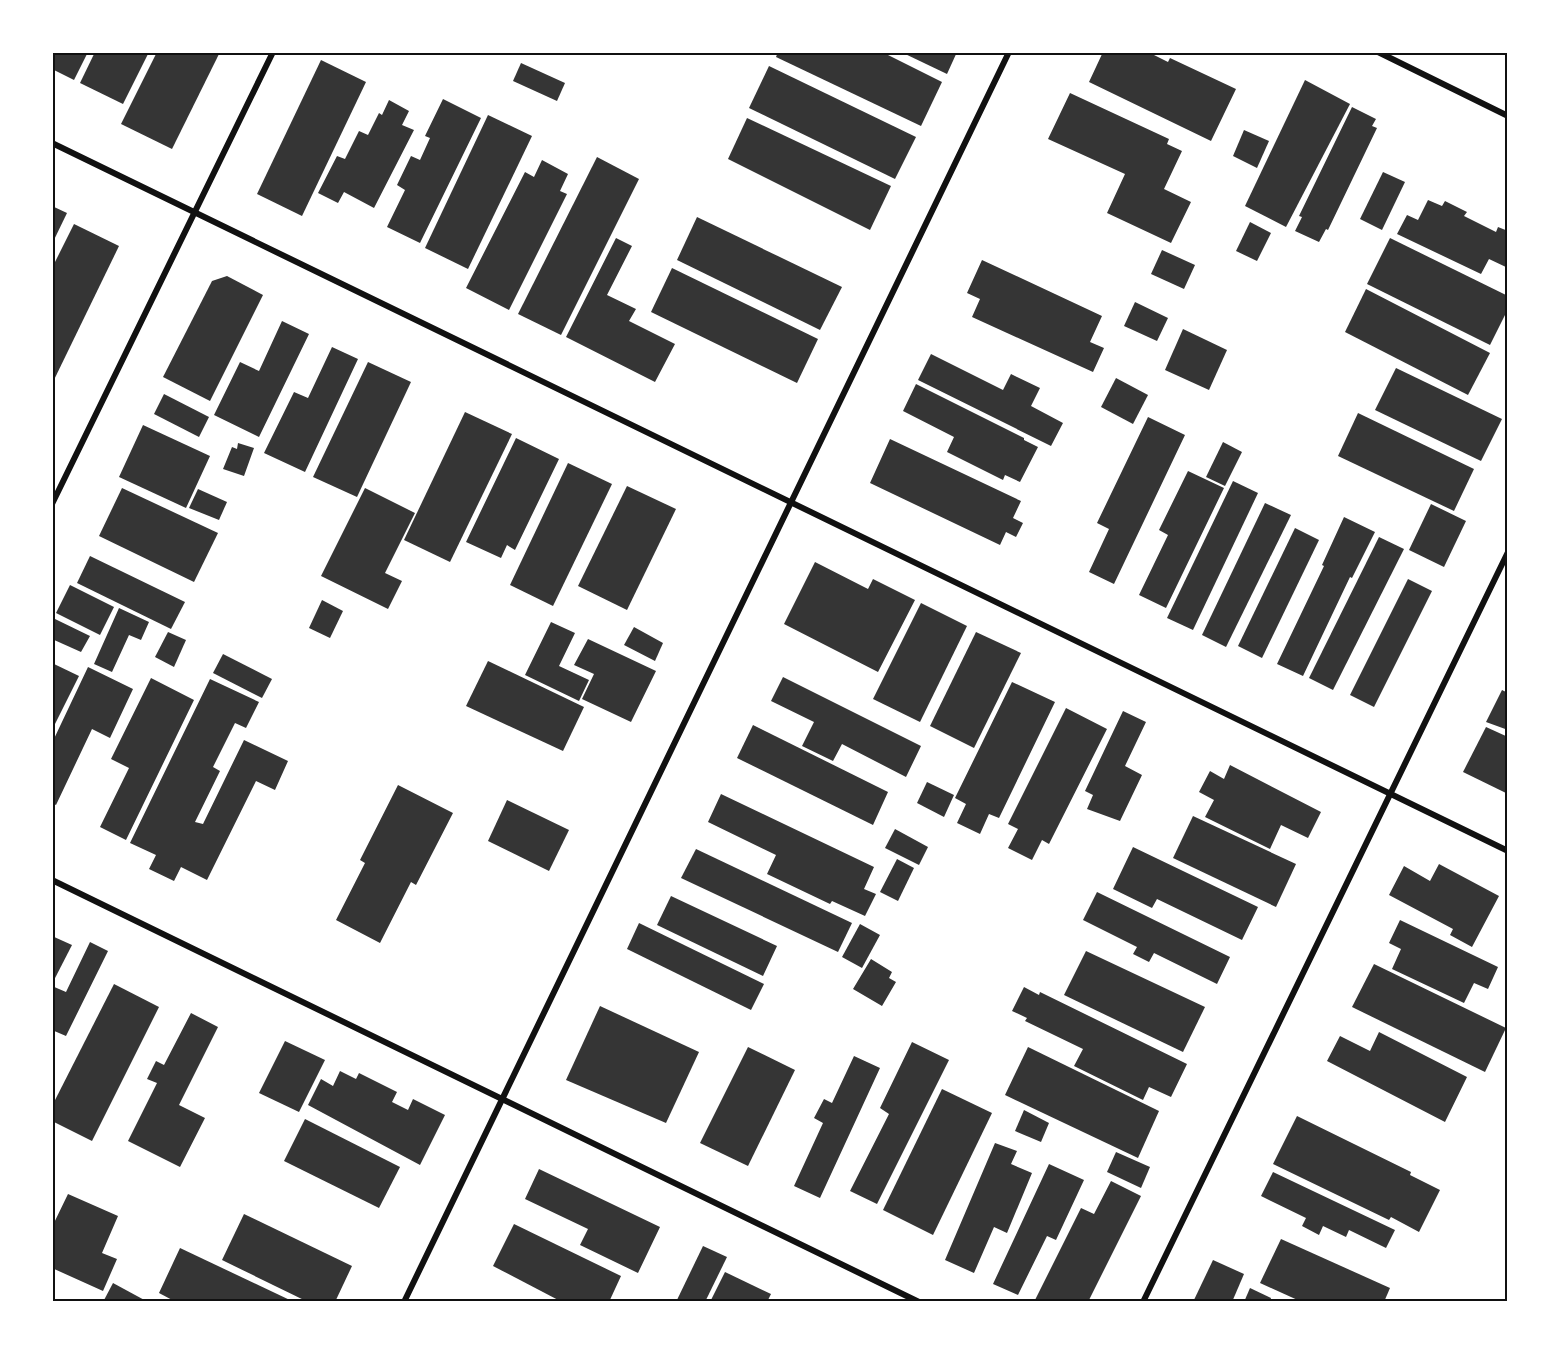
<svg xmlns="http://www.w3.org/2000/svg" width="1560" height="1354" viewBox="0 0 1560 1354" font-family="Raleway,sans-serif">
<rect width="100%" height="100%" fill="#fff"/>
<g fill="#353535">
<path d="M52 52H88L74 80 52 69Z"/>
<path d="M95 52H149L123 104 80 83Z"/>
<path d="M157 52H220L172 149 121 124Z"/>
<path d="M778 52H882L942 82 921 126 776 57Z"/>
<path d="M901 52H957L947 74Z"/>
<path d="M1103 52H1148L1168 62 1170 58 1236 89 1211 141 1089 82Z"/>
<path d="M321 60 366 82 302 216 257 194Z"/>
<path d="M521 63 565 83 557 101 513 81Z"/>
<path d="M769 66 916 137 895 179 749 108Z"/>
<path d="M1305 80 1350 104 1286 227 1245 206Z"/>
<path d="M1070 93 1169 139 1167 144 1182 151 1164 189 1191 202 1171 243 1107 213 1125 174 1048 139Z"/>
<path d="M443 99 481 118 420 243 387 227 405 190 397 185 411 156 420 160 430 138 425 136Z"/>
<path d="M389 100 409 111 402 125 414 130 374 208 344 192 338 203 318 193 337 156 345 159 359 131 368 135 379 113 382 115Z"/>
<path d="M1352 107 1376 119 1372 126 1377 128 1328 230 1326 229 1319 242 1295 231 1302 217 1299 216Z"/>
<path d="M488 115 532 136 468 269 425 248Z"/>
<path d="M747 118 891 186 870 230 728 159Z"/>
<path d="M1244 130 1269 141 1257 168 1233 156Z"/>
<path d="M597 157 639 179 561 335 518 314Z"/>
<path d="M542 160 568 174 560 191 567 194 509 310 466 288 525 172 534 177Z"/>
<path d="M1383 172 1405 182 1382 230 1360 219Z"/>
<path d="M1428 200 1442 206 1445 201 1467 212 1464 216 1496 232 1498 227 1508 231V268L1489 259 1481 274 1397 234 1407 215 1418 220Z"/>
<path d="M52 206 67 213 52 244Z"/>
<path d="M697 217 842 287 820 330 677 260Z"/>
<path d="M1250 222 1271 233 1257 261 1236 251Z"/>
<path d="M74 224 119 246 52 384V268Z"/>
<path d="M616 238 632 246 607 295 636 309 629 321 675 344 655 382 566 337Z"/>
<path d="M1390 238 1508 296V309L1490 345 1367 284Z"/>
<path d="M1162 250 1195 265 1184 289 1151 274Z"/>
<path d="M982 260 1102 316 1090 342 1104 348 1093 372 972 317 980 299 967 293Z"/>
<path d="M672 268 818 339 797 383 651 312Z"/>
<path d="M227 276 263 295 210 401 163 377 212 281Z"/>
<path d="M1366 289 1490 353 1468 395 1345 332Z"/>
<path d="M1135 302 1168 318 1157 341 1124 326Z"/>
<path d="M282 321 309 334 259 437 214 415 240 362 259 371Z"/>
<path d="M1183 329 1227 350 1209 390 1165 370Z"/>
<path d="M332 347 358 359 305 472 264 453 294 392 308 398Z"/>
<path d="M931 354 1003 390 1011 374 1040 388 1031 406 1063 423 1051 446 918 380Z"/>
<path d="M368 362 411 382 357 497 313 477Z"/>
<path d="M1396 368 1502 419 1481 461 1375 410Z"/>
<path d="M1116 378 1148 395 1133 424 1101 407Z"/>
<path d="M916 384 1024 438V440L1038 447 1020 482 1005 475 1003 480 947 452 954 437 903 411Z"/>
<path d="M164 394 209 417 199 437 154 414Z"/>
<path d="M465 412 512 434 450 562 404 540Z"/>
<path d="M1358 413 1474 469 1454 511 1338 456Z"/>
<path d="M1148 417 1185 435 1114 584 1089 572 1109 529 1097 523Z"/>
<path d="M143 425 210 456 186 508 119 477Z"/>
<path d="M516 438 559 459 515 550 507 545 501 558 466 542Z"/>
<path d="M890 439 1021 501 1013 518 1023 523 1016 537 1006 532 1000 545 870 483Z"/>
<path d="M1223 442 1242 452 1225 486 1206 477Z"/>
<path d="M238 443 254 448 244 476 223 469 232 447 237 449Z"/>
<path d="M568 463 612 484 553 606 510 585Z"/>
<path d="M1188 471 1224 488 1166 608 1139 595 1168 535 1159 530Z"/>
<path d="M1233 481 1258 493 1193 630 1167 618Z"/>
<path d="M627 486 676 509 627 610 578 586Z"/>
<path d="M122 488 218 533 194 582 99 536Z"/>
<path d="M365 488 415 513 385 573 402 581 388 609 321 576Z"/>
<path d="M198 489 227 502 219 520 189 508Z"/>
<path d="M1265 503 1291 515 1226 647 1202 635Z"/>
<path d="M1431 504 1466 521 1444 567 1409 550Z"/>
<path d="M1344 517 1375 532 1352 578 1350 577 1303 676 1277 664 1324 566 1322 565Z"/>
<path d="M1295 528 1319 540 1262 658 1238 646Z"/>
<path d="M1379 537 1404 549 1333 690 1309 678Z"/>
<path d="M90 556 185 602 171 629 77 583Z"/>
<path d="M815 562 868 589 873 579 915 600 878 672 784 624Z"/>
<path d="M1408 579 1432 591 1374 707 1350 695Z"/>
<path d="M70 585 114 607 100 635 56 613Z"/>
<path d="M322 600 343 611 330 638 309 628Z"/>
<path d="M921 603 967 626 920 722 873 699Z"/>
<path d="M119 608 149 622 141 640 129 635 112 672 94 664Z"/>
<path d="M55 619 90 636 81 652 52 639Z"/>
<path d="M551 622 575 633 559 666 589 680 579 701 525 675Z"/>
<path d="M634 627 663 643 655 661 624 645Z"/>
<path d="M168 632 186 640 174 667 155 657Z"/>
<path d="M976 632 1021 653 974 748 930 726Z"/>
<path d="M588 639 656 671 631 722 582 699 594 674 574 665Z"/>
<path d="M223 654 272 679 262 698 213 673Z"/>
<path d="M488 661 584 707 563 751 466 706Z"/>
<path d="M52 663 79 676 52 730Z"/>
<path d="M88 667 133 689 110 738 92 729 56 805 52 803V743Z"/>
<path d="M783 677 921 746 906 777 842 744 833 761 802 746 814 722 771 701Z"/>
<path d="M151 678 194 700 126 840 100 827 129 768 111 759Z"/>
<path d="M210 679 259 702 246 728 235 723 213 767 220 771 195 822 203 824 244 740 288 761 275 790 256 781 207 880 181 867 174 881 149 869 156 855 130 843Z"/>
<path d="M1012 682 1055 702 999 818 989 814 980 834 957 823 966 804 955 798Z"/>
<path d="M1502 690 1508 693V730L1486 722Z"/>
<path d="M1066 708 1107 729 1049 844 1042 840 1032 860 1008 848 1018 829 1008 824Z"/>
<path d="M1123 711 1146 722 1125 766 1142 775 1120 821 1087 809 1093 795 1085 791Z"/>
<path d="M753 725 888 792 873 825 737 758Z"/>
<path d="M1486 727 1508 737V794L1463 772Z"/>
<path d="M1230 765 1321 812 1308 838 1281 825 1270 849 1205 817 1214 800 1199 792 1210 771 1224 779Z"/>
<path d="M927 782 954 795 944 817 917 803Z"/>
<path d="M398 785 453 813 416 885 411 882 380 943 336 920 365 863 360 860Z"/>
<path d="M721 794 874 867 864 889 876 894 865 916 832 901 830 904 767 874 776 855 708 822Z"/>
<path d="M507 800 569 830 549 871 488 841Z"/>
<path d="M1193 816 1296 864 1276 907 1173 858Z"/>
<path d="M895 829 928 847 919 865 885 848Z"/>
<path d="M1133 847 1258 907 1242 940 1157 899 1152 908 1113 889Z"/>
<path d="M696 849 852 923 838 952 681 878Z"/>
<path d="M897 859 914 868 898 901 880 892Z"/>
<path d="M1439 864 1499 896 1472 947 1450 935 1453 929 1389 895 1404 866 1430 881Z"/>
<path d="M1097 892 1230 957 1217 984 1154 953 1149 962 1133 954 1137 947 1083 920Z"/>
<path d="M671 896 777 946 763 976 657 925Z"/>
<path d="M1400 920 1498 967 1488 989 1474 983 1464 1003 1392 969 1401 949 1389 943Z"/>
<path d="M639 923 764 984 751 1010 627 949Z"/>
<path d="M860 924 880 935 862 968 842 957Z"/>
<path d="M52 936 72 945 52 984Z"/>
<path d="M90 942 108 951 66 1036 52 1030V986L66 992Z"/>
<path d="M1086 951 1205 1007 1183 1052 1064 995Z"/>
<path d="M871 959 892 972 889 978 896 982 882 1006 853 989Z"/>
<path d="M1374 964 1506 1028 1485 1072 1352 1007Z"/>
<path d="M114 984 159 1007 92 1141 52 1121V1106Z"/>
<path d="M1024 987 1039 995 1040 992 1187 1064 1171 1097 1149 1087 1143 1100 1074 1066 1083 1049 1025 1021 1027 1018 1012 1011Z"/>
<path d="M600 1006 699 1052 666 1123 566 1080Z"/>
<path d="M191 1013 218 1027 179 1105 205 1118 180 1167 128 1141 157 1083 147 1079 156 1061 164 1065Z"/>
<path d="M1379 1032 1467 1077 1445 1122 1327 1061 1340 1036 1370 1051Z"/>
<path d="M285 1041 325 1060 299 1112 259 1093Z"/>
<path d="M912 1042 949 1060 877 1204 850 1191 889 1114 880 1108Z"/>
<path d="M748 1047 795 1070 748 1166 700 1143Z"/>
<path d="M1028 1047 1159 1111 1138 1158 1005 1095Z"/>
<path d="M854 1056 880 1068 820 1198 794 1186 823 1123 814 1118 824 1099 832 1103Z"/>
<path d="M340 1071 356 1079 359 1073 397 1092 392 1102 408 1110 413 1099 445 1115 420 1165 308 1105 321 1079 333 1086Z"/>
<path d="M942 1089 992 1113 933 1235 883 1210Z"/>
<path d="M1024 1110 1049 1123 1041 1142 1015 1131Z"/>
<path d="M1297 1116 1411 1172 1410 1175 1440 1190 1419 1232 1391 1217 1389 1220 1273 1164Z"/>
<path d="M305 1119 400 1167 379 1208 284 1161Z"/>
<path d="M995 1143 1017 1151 1011 1164 1032 1173 1007 1233 994 1227 974 1273 945 1260Z"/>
<path d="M1116 1152 1150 1167 1141 1188 1107 1172Z"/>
<path d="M1049 1164 1084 1180 1056 1240 1047 1236 1018 1295 993 1284Z"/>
<path d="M539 1169 660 1227 638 1273 580 1245 588 1229 525 1199Z"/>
<path d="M1273 1172 1395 1230 1386 1248 1349 1230 1346 1237 1323 1226 1319 1235 1302 1226 1306 1218 1261 1196Z"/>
<path d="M1111 1181 1141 1196 1088 1302H1034L1081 1208 1094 1214Z"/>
<path d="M68 1194 118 1216 102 1253 117 1259 103 1291 52 1268V1227Z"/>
<path d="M244 1214 352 1266 335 1302H308L222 1260Z"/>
<path d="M514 1224 621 1276 609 1302H562L493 1266Z"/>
<path d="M1281 1239 1390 1288 1384 1302H1302L1260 1283Z"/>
<path d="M703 1246 727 1257 705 1302H676Z"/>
<path d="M180 1248 294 1302H176L159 1293Z"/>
<path d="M1213 1260 1244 1274 1232 1302H1193Z"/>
<path d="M725 1272 771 1294 767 1302H710Z"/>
<path d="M113 1283 148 1302H103Z"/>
<path d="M1250 1288 1271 1298 1270 1302H1244Z"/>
</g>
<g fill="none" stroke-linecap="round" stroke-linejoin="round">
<g stroke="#111" stroke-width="6">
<path d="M1378 52 1508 116"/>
<path d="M52 143 1508 851"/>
<path d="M52 504 273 52"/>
<path d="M52 880 919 1302"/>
<path d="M404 1302 1009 52"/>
<path d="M1143 1302 1508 552"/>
</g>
</g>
<rect width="1560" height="1354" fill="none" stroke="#ffffff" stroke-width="108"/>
<rect x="54" y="54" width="1452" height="1246" fill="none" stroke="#111" stroke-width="2"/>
</svg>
